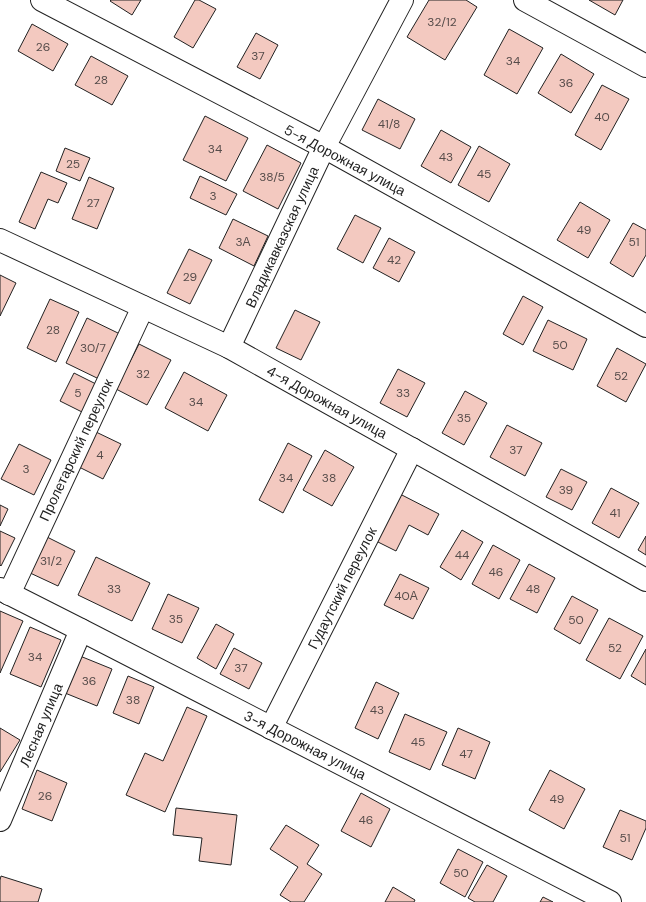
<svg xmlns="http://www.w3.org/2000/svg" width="646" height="902" viewBox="0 0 646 902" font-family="'DM Sans',sans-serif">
<rect width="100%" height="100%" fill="#fff"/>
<g fill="#f3c9c0" stroke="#222">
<path d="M111 0H141L132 15 110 1Z"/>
<path d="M195 0H199L216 9 193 48 174 37Z"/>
<path d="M429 0H466L477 7 445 60 407 37Z"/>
<path d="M589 0H623L615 15Z"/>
<path d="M32 24 68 44 53 71 18 51Z"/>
<path d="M509 29 543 48 517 94 484 75Z"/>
<path d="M256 33 278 45 260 79 237 67Z"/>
<path d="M561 54 594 74 571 113 538 93Z"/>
<path d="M91 56 128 76 112 105 75 85Z"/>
<path d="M602 85 629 99 601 150 575 135Z"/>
<path d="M378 99 415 119 400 149 362 130Z"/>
<path d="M205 116 248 138 226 181 183 160Z"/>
<path d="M441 130 471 147 451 183 421 166Z"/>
<path d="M267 145 301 163 278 209 243 191Z"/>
<path d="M479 146 510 164 489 202 458 185Z"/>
<path d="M65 148 90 158 80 181 56 171Z"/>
<path d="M41 172 67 183 58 203 48 199 35 229 19 222Z"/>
<path d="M200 176 237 194 226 215 190 198Z"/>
<path d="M89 177 114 188 97 229 72 219Z"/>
<path d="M580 202 610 220 588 258 557 240Z"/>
<path d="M355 215 381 228 363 263 337 249Z"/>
<path d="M233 219 268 236 254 266 219 248Z"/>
<path d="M633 223 646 230V255L633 277 610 263Z"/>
<path d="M389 238 415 252 399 282 373 268Z"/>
<path d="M189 249 212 260 190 304 167 293Z"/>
<path d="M0 275 16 283 0 316Z"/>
<path d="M523 296 543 307 523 345 503 334Z"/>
<path d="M50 299 79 312 56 362 27 348Z"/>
<path d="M295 310 320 322 301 360 276 348Z"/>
<path d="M87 318 120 334 99 379 66 363Z"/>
<path d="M548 320 587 339 573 370 533 351Z"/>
<path d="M139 344 171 360 147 405 116 389Z"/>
<path d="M617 348 646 364 626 402 597 386Z"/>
<path d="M398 369 425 383 407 417 380 403Z"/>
<path d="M184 372 227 395 208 431 165 408Z"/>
<path d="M74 373 96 384 82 412 60 401Z"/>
<path d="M465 391 487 403 464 445 442 433Z"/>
<path d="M507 425 542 443 525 476 490 457Z"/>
<path d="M96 432 121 444 103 479 79 467Z"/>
<path d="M288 443 312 456 283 513 259 500Z"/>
<path d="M19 444 51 460 34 495 1 479Z"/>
<path d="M325 450 354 467 332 506 303 490Z"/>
<path d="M561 469 587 482 572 510 546 497Z"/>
<path d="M611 488 639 503 619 538 592 523Z"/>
<path d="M398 493 439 514 428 535 409 525 396 551 374 540Z"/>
<path d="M0 505 8 509 0 526Z"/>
<path d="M462 530 483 542 461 580 440 567Z"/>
<path d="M0 531 15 538 1 566 0 565Z"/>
<path d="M45 536 75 551 58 586 28 572Z"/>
<path d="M646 536V555L638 550Z"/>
<path d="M493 545 520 560 499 599 472 584Z"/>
<path d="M96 557 150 583 132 621 78 595Z"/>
<path d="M529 564 555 578 537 613 510 599Z"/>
<path d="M400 574 429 588 413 619 384 605Z"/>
<path d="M168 594 199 608 182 643 152 629Z"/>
<path d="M572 596 598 610 580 644 554 629Z"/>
<path d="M0 611 23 621 0 673Z"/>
<path d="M609 618 643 636 620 679 586 660Z"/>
<path d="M216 624 234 634 216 669 197 658Z"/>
<path d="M30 627 61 640 41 687 10 674Z"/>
<path d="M234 648 262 663 249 689 220 674Z"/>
<path d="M646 649V685L631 676Z"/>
<path d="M80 656 112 669 97 706 65 693Z"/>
<path d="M128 676 154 687 139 724 113 713Z"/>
<path d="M376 682 399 693 378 739 355 728Z"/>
<path d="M187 707 207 716 165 812 126 795 145 753 163 761Z"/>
<path d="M405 714 447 732 430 770 389 752Z"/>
<path d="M0 728 20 740 0 772Z"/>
<path d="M458 728 490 742 475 779 442 765Z"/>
<path d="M37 770 67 783 52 821 22 809Z"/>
<path d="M550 770 585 789 564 829 529 810Z"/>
<path d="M361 793 390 809 371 847 341 831Z"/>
<path d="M176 808 237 815 231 865 199 861 202 838 173 835Z"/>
<path d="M620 810 646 821V828L632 860 603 847Z"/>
<path d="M286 825 319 845 307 864 322 874 304 902H291L280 895 298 867 270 849Z"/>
<path d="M458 849 483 862 465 897 440 883Z"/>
<path d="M487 865 507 876 493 902H475L468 898Z"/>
<path d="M1 876 42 889 38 902H0V880Z"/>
<path d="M393 887 415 900 414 902H385Z"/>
<path d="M543 897 553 902H540Z"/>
</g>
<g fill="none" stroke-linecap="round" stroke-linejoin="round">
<g stroke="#222" stroke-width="24">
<g id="street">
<path d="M42 0 324 147 646 326"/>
<path d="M525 0 646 66"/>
<path d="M0 240 229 347 646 580"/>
<path d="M229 347 324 147 402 0"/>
<path d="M0 589 81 630 610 902"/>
<path d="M9 594 143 307"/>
<path d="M271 728 412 449"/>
<path d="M0 820 81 630"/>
</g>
</g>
<use href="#street" stroke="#fff" stroke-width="22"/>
</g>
<g text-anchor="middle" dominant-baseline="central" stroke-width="3" stroke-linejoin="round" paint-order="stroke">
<g font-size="12" fill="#564c4a">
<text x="442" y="22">32/12</text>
<text x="43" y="47">26</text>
<text x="258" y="56">37</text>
<text x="513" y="61">34</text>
<text x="101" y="80">28</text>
<text x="566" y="83">36</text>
<text x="602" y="117">40</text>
<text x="389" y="124">41/8</text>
<text x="215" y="149">34</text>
<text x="446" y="157">43</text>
<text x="73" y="164">25</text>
<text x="484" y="174">45</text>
<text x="272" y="177">38/5</text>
<text x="213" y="196">3</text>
<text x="93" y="203">27</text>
<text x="584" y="230">49</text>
<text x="243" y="242">3А</text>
<text x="634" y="242">51</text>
<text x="394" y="260">42</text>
<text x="190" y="277">29</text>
<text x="53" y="330">28</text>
<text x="560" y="345">50</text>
<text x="93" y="348">30/7</text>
<text x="143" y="374">32</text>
<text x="621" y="376">52</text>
<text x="78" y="393">5</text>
<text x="403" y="393">33</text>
<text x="196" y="402">34</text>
<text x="464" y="418">35</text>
<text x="516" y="450">37</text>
<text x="100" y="455">4</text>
<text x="26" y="469">3</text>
<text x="286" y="478">34</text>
<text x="329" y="478">38</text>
<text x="566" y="490">39</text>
<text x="615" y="513">41</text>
<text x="462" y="555">44</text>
<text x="51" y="561">31/2</text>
<text x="496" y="572">46</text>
<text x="114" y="589">33</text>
<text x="533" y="589">48</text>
<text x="406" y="596">40А</text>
<text x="176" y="619">35</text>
<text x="576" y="620">50</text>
<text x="615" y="648">52</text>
<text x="35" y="657">34</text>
<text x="241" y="668">37</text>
<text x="89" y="681">36</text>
<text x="133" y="700">38</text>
<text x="377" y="710">43</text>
<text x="418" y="742">45</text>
<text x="466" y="754">47</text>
<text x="45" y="796">26</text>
<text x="557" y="799">49</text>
<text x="366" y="820">46</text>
<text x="625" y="838">51</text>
<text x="461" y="873">50</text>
</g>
<g font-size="14" fill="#222" stroke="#fff">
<text transform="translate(345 160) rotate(28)">5-я Дорожная улица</text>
<text transform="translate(282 237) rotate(-65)">Владикавказская улица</text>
<text transform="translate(327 402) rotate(29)">4-я Дорожная улица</text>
<text transform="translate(76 450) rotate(-65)">Пролетарский переулок</text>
<text transform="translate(342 588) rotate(-63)">Гудаутский переулок</text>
<text transform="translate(41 725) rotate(-67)">Лесная улица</text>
<text transform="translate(305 745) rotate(27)">3-я Дорожная улица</text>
</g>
</g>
</svg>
